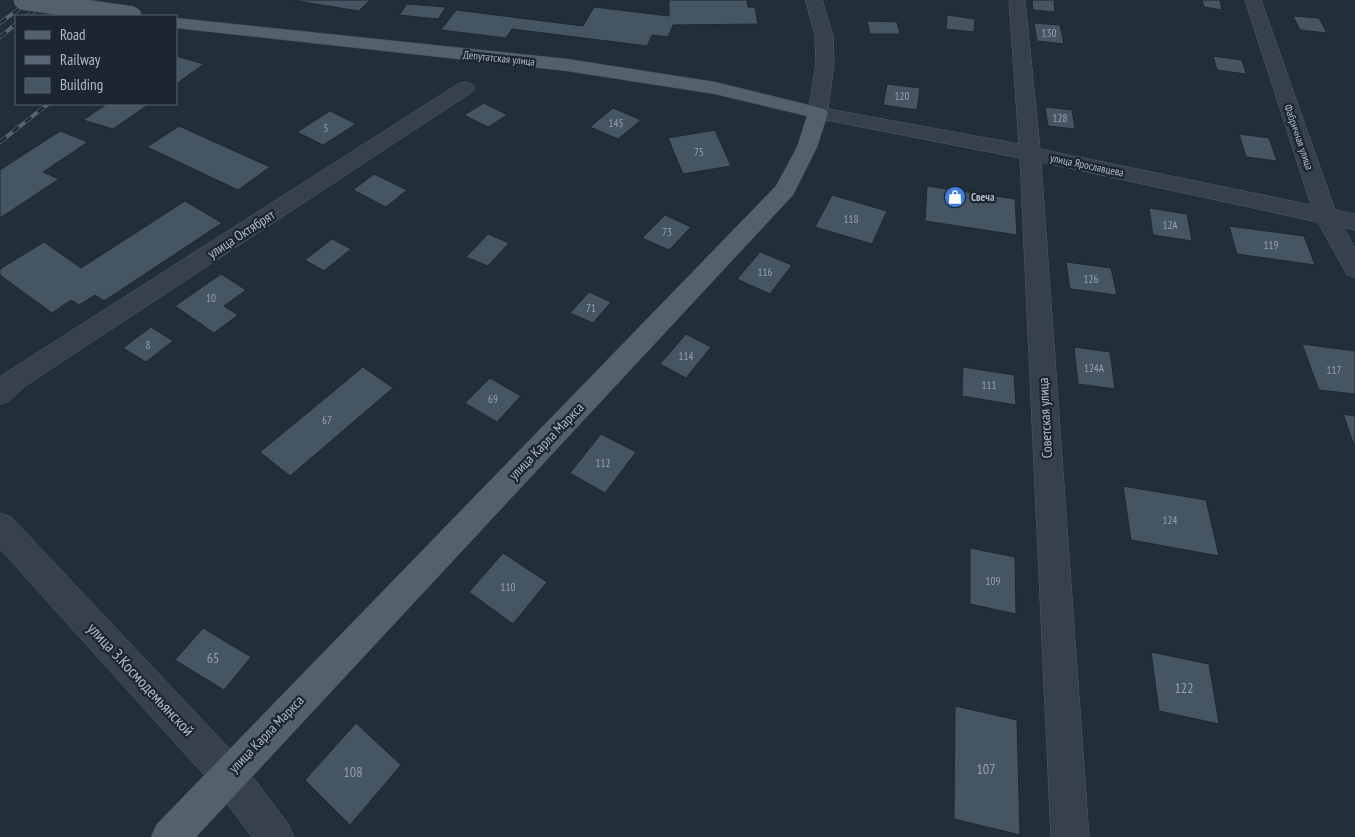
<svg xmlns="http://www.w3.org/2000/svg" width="1355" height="837" viewBox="0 0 1355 837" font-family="'PT Sans Narrow',sans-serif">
<rect width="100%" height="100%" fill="#222f3b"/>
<g fill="#465562" stroke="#1d2832">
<path d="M291 0H370L359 11Z"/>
<path d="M669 0H747L748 7H755L758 24 673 25 668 37 652 35 647 46 512 29 506 38 441 30 456 10 583 26 594 7 669 16Z"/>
<path d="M1032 0H1054L1055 12 1033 10Z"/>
<path d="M1202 0H1220L1222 10 1204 7Z"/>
<path d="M407 4 446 7 438 19 399 15Z"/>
<path d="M947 15 975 19 974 32 946 29Z"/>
<path d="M1293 16 1319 18 1327 33 1300 30Z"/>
<path d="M867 21 897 22 900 34H870Z"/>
<path d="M1034 23 1060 25 1064 44 1037 41Z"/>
<path d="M176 56 204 64 176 84Z"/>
<path d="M1213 56 1242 60 1246 74 1217 70Z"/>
<path d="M887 84 920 88 917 110 883 105Z"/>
<path d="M484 103 507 115 488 127 464 115Z"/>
<path d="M107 104H149L113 129 83 120Z"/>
<path d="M1045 107 1072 110 1075 129 1048 126Z"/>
<path d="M613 108 641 120 618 139 590 127Z"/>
<path d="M330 111 356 124 323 145 297 132Z"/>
<path d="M179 126 270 167 238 190 147 147Z"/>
<path d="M715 130 731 166 683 174 668 138Z"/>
<path d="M60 131 88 142 43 172 59 179 0 218V170Z"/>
<path d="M1239 134 1269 138 1277 161 1246 157Z"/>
<path d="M374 174 407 190 386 207 353 190Z"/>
<path d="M927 186 1015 199 1017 235 925 221Z"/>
<path d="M832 195 887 211 872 244 815 227Z"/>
<path d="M185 201 222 223 104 301 95 295 79 305 71 300 52 313 0 275V269L44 242 81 268Z"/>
<path d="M1149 208 1187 214 1192 241 1153 235Z"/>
<path d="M665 215 691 227 669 250 642 238Z"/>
<path d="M1229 226 1304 236 1315 265 1237 254Z"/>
<path d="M488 234 509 243 488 266 466 257Z"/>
<path d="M332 239 351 249 324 271 305 260Z"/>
<path d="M760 252 792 265 770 294 737 279Z"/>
<path d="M1066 262 1111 268 1117 295 1070 289Z"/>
<path d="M221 274 246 290 224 306 238 315 214 333 175 306Z"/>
<path d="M589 292 611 302 593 323 570 313Z"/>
<path d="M151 327 173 341 146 362 123 348Z"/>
<path d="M686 334 711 347 686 378 660 364Z"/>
<path d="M1302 344 1355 351V394L1319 390Z"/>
<path d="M1074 347 1110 352 1115 389 1078 384Z"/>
<path d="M363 367 393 388 290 476 260 452Z"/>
<path d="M963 367 1014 375 1016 405 962 396Z"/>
<path d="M490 378 521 396 497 422 465 403Z"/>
<path d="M1343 414 1355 416V448Z"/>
<path d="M601 434 636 452 605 493 570 473Z"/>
<path d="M1123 486 1206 500 1219 556 1131 540Z"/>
<path d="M970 548 1015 557 1016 614 970 604Z"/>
<path d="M503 553 547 582 513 624 469 592Z"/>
<path d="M203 628 251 657 224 690 175 660Z"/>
<path d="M1151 652 1209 664 1219 724 1159 711Z"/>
<path d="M955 706 1017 720 1020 835 954 819Z"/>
<path d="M356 723 401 765 350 825 305 780Z"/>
</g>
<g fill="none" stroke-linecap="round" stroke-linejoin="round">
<g stroke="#545f69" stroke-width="1">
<g id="minor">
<path d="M806 0H822L833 36 834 64 828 109 1019 144 1009 0H1025L1040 149 1311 205 1245 0H1261L1335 210 1355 214V230L1343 227 1355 248V277L1347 275 1318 222 1041 162 1089 837H1051L1020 158 811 117 808 113 816 64 815 36Z"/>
<path d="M465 82 472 84 475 88 472 92 25 386 9 401 0 404V377L7 372 458 84Z"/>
<path d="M0 513 11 517 241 761 288 824 294 837H252L215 787 0 549Z"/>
</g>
</g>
<g stroke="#3f4a54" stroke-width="1">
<path id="major" d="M176 18 567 59 715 82 825 109 828 113 817 147 793 195 196 837H151L157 824 776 186 797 147 807 116 715 94 567 71 176 28Z"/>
</g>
<use href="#minor" fill="#36414c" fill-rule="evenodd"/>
<use href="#major" fill="#54606c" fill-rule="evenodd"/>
<g stroke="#586573" stroke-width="4">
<g id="rail">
<path d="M27 16 49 0"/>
<path d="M0 23 31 0"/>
<path d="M0 37 16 24"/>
<path d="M0 142 48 104"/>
</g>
</g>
<use href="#rail" stroke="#1b2630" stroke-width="2.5" stroke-dasharray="8" stroke-linecap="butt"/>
<g stroke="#3f4a54" stroke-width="20" stroke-linecap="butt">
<path id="major-bridge" d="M23 0 132 16"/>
</g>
<use href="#major-bridge" stroke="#54606c" stroke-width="19"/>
</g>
<defs>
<g id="shop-disc" transform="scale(1.125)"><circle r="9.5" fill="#3f7fe0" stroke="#1b2630"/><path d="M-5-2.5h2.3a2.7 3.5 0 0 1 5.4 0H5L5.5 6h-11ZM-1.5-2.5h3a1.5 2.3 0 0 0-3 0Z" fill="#fff"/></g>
</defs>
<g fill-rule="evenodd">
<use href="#shop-disc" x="955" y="197"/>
</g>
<g text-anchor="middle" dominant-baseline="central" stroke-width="4.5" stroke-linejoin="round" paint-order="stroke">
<g font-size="11" fill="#96a2ae">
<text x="1049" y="33">130</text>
<text x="902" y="96">120</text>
<text x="1060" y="118">128</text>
<text x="616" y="123">145</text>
<text x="326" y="128">5</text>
<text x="699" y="152">75</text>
<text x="851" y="219">118</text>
<text x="1170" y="225">12А</text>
<text x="667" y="232">73</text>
<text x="1271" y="245">119</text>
<text x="765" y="272">116</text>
<text x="1091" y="279">126</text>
<text x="211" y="298">10</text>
<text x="591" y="308">71</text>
<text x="148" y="345">8</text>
<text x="686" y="356">114</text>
<text x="1094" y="368">124А</text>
<text x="1334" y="370">117</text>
<text x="989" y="385">111</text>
<text x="493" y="399">69</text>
<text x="327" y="420">67</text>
<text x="603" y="463">112</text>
<text x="1170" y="520">124</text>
<text x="993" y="581">109</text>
<text x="508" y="587">110</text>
</g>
<g font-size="11" fill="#b1bcc7" stroke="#1b2630">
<text transform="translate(499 58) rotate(6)">Депутатская улица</text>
<text transform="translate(1299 137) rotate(71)">Фабричная улица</text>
<text transform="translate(1087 165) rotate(12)">улица Ярославцева</text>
</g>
<g font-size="11" font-weight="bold" fill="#b1bcc7" stroke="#1b2630" text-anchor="start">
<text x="971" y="197">Свеча</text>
</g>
<g font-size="14" fill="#b1bcc7" stroke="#1b2630">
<text transform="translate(241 234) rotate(-33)">улица Октябрят</text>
<text transform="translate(1045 418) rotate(-93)">Советская улица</text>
<text transform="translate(546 441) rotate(-46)">улица Карла Маркса</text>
<text transform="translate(266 734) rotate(-46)">улица Карла Маркса</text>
</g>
<g font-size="14" fill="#96a2ae">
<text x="213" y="658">65</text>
<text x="1184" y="688">122</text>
<text x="986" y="769">107</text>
<text x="353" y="772">108</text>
</g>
<g font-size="16" fill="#b1bcc7" stroke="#1b2630">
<text transform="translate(141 679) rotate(47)">улица З.Космодемьянской</text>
</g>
</g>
<rect x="15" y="15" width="162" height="90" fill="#1b2630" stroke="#57626c"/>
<rect x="25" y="31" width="25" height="8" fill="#54606c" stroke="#57626c"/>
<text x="60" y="40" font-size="15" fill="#b1bcc7">Road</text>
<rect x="25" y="56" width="25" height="8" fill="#586573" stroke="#57626c"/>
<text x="60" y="65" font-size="15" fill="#b1bcc7">Railway</text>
<rect x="25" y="78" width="25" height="15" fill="#465562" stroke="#57626c"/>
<text x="60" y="90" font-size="15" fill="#b1bcc7">Building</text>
</svg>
